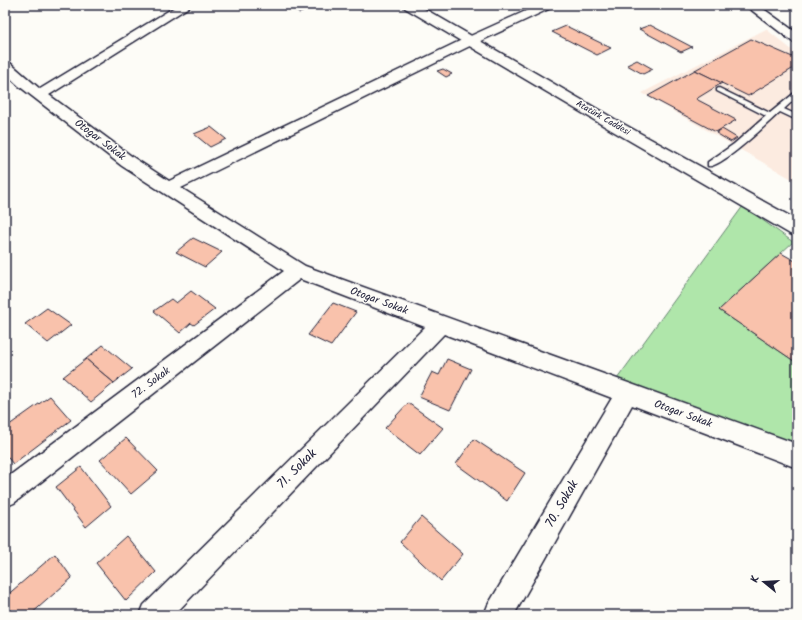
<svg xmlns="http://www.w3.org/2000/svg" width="802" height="620" viewBox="0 0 802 620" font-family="Kalam,sans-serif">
<rect width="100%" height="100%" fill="#fdfcf7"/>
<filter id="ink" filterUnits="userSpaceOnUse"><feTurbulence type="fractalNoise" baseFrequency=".025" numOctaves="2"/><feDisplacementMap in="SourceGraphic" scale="8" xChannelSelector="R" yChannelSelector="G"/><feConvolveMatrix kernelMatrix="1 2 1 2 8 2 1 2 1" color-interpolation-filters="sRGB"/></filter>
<g filter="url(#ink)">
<path fill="#fcebe0" d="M766 29 797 54V182L642 93Z"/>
<path fill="#afe6aa" stroke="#688472" d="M743 206 793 242 719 310 797 363V445L617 379Z"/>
<g fill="#f9c2ac" stroke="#22223b">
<path d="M287 5H314L317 7 299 13Z"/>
<path d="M650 25 692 47 681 52 639 29Z"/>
<path d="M566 26 611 48 597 55 552 32Z"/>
<path d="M751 39 797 59V66L748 96 695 70Z"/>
<path d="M637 60 653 69 643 74 627 65Z"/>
<path d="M443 69 452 74 446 77 437 71Z"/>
<path d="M695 70 722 83 696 99 736 120 716 132 648 96Z"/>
<path d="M211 127 226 139 210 147 194 134Z"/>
<path d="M722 129 737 138 731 142 716 133Z"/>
<path d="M193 238 222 252 205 267 176 252Z"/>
<path d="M781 253 797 262V363L719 310Z"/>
<path d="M191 291 215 309 194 325 191 323 180 333 154 311 171 299 176 303Z"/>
<path d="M333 303 356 312 331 346 308 335Z"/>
<path d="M47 308 71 325 48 343 25 324Z"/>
<path d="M103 345 132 369 114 383 86 359Z"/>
<path d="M86 359 114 383 91 402 63 377Z"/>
<path d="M447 359 471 369 450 410 419 397 432 372 439 375Z"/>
<path d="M50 396 71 420 13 464 5 454V428Z"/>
<path d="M408 403 443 428 420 455 385 428Z"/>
<path d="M126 438 158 471 131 494 100 460Z"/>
<path d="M474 439 525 473 507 501 456 464Z"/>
<path d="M81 467 111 506 86 527 56 487Z"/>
<path d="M421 517 463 554 441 581 400 542Z"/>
<path d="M126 536 156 572 126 601 96 563Z"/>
<path d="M55 554 72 578 30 615H5V597Z"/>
</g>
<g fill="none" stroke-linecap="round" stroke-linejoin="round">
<g stroke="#22223b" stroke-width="3">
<path id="lane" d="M719 88 770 113 797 91V97L784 109 797 115V120L780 112C769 122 720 169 708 166V162L734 144 766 116 717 91V89Z"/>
</g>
<g stroke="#22223b" stroke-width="3">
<g id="street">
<path d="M178 5H192L49 95 134 158 169 181 466 38 539 5H555L553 7 474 44 181 188 305 266 797 444V468L632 405 514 615H484L488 605 612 398 444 334 174 615H140L144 605 425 327 300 279 14 503 5 507V479L284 271 122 166 19 86 5 73V62L10 63 40 89Z"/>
<path d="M745 5H758L797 33V43L793 42Z"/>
</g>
</g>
<g stroke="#22223b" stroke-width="3">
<path id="primary" d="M403 5H418L618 121 797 220V236L790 234 606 127 405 8Z"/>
</g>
<use href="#lane" fill="#fdfcf7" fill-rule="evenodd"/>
<use href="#street" fill="#fdfcf7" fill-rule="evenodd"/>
<use href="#primary" fill="#fdfcf7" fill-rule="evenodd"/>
</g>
</g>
<g text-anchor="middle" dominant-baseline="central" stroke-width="3" stroke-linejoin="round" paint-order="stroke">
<g font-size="9" fill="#22223b" stroke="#fdfcf7">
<text transform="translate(603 118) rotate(30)">Atatürk Caddesi</text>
</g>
<g font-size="11" fill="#22223b" stroke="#fdfcf7">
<text transform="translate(100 140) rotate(37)">Otogar Sokak</text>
<text transform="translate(379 301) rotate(20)">Otogar Sokak</text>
<text transform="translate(151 383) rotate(-37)">72. Sokak</text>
<text transform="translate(683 414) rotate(20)">Otogar Sokak</text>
</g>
<g font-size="13" fill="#22223b" stroke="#fdfcf7">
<text transform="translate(297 469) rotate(-45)">71. Sokak</text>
<text transform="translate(562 504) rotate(-60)">70. Sokak</text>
</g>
</g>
<rect width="802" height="620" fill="none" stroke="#fdfcf7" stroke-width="20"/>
<rect x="10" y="10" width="782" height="600" fill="none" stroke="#22223b" stroke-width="1.5" filter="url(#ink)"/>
<g transform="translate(764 582) rotate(288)" stroke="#fdfcf7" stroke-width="3" paint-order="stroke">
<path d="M0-3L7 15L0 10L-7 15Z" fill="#22223b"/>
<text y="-6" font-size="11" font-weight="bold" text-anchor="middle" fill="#22223b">K</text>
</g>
</svg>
